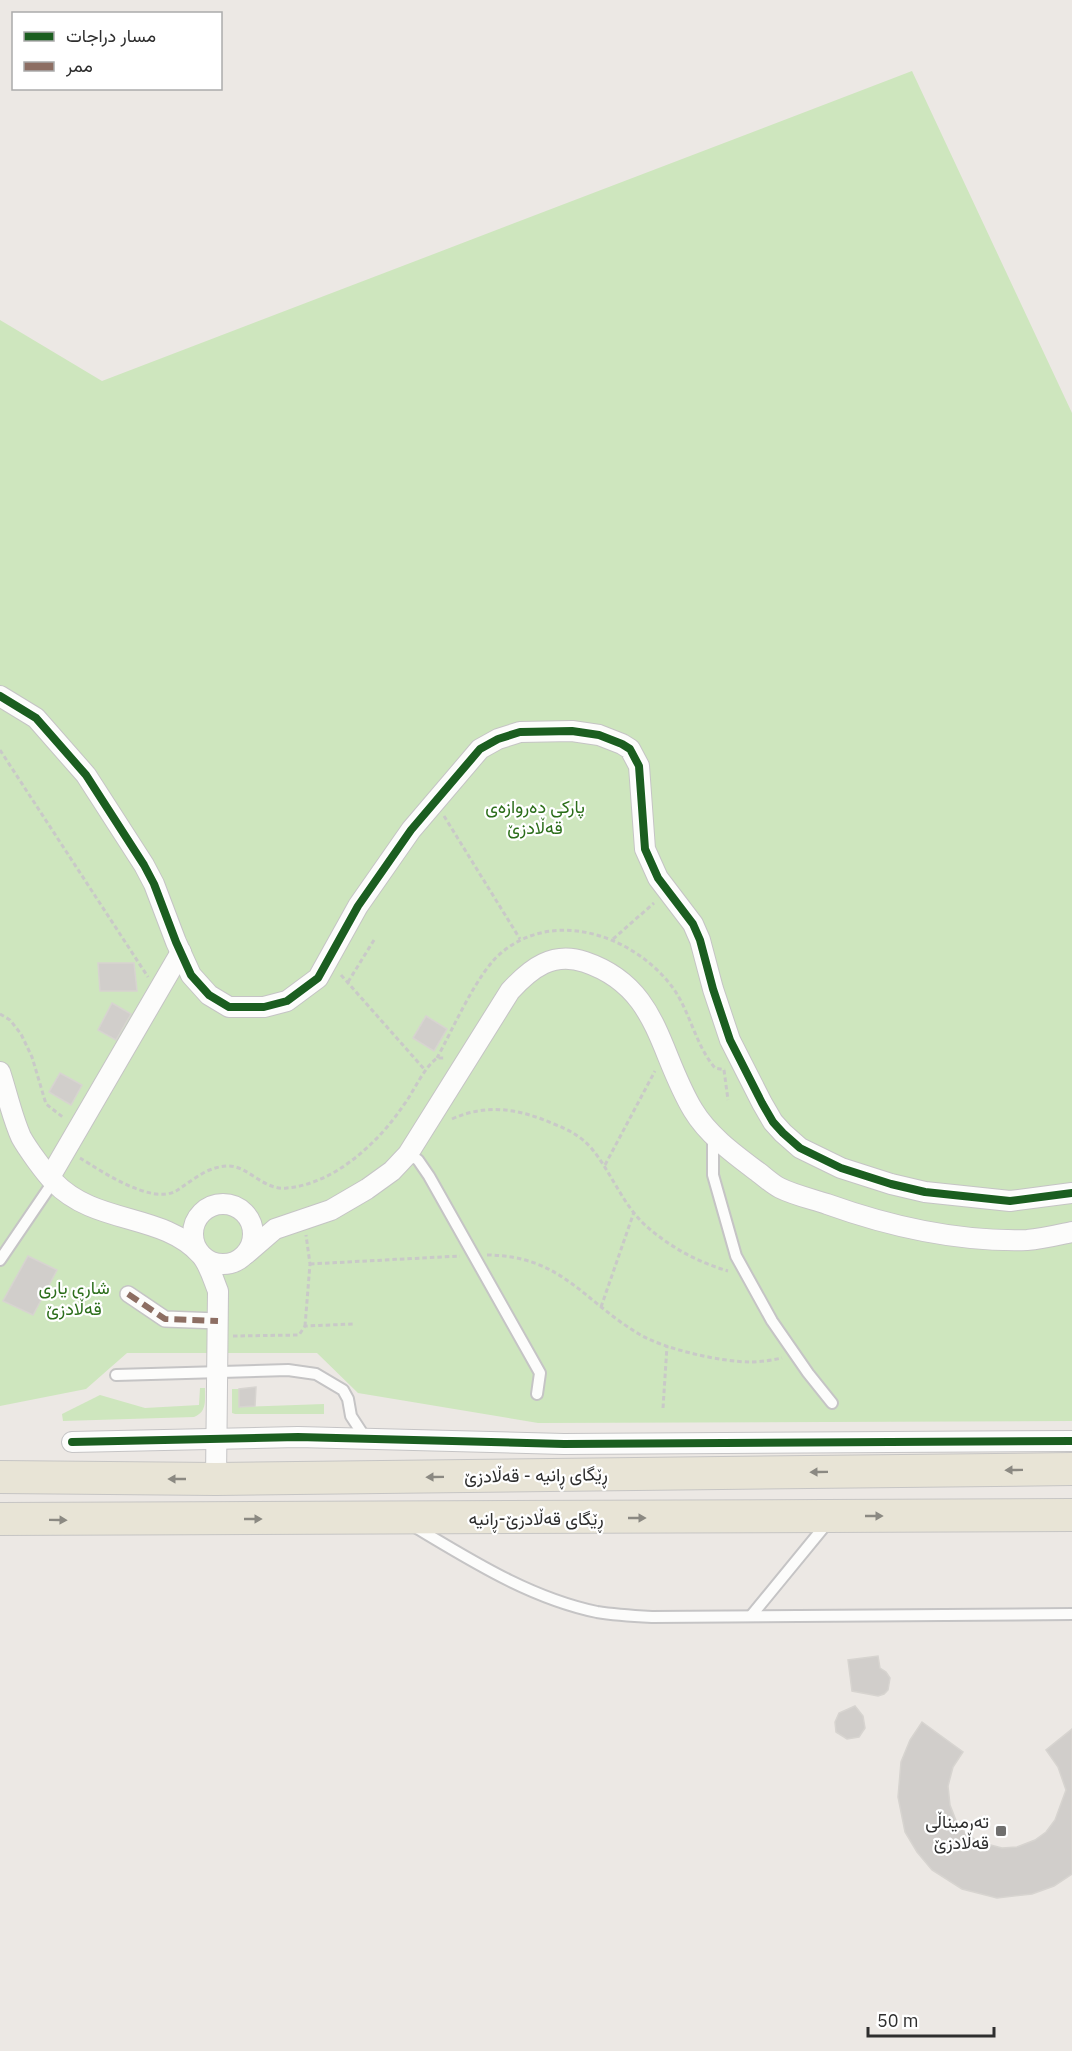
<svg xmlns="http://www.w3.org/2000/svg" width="1072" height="2051" viewBox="0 0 1072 2051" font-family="'IBM Plex Sans',Vazirmatn,sans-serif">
<rect width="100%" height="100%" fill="#ece8e4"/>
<g fill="#cee6be">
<path d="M912 71 1072 413V1421L538 1423 358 1393 317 1353H127L86 1389 0 1406V320L102 381Z"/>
<path d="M200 1388H205C205 1401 207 1412 194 1417L63 1421 62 1414 100 1395 145 1408 199 1405Z"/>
<path d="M232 1389H239L240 1407 324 1404V1414H235L232 1413Z"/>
</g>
<g fill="#d1cecb" stroke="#d7d4d0" stroke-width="1.5">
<path d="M98 963H134L137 991H100Z"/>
<path d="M112 1003 131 1014 116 1040 98 1030Z"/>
<path d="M426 1016 447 1029 434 1051 413 1038Z"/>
<path d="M60 1073 82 1085 71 1105 49 1092Z"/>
<path d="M28 1256 57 1270 33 1315 3 1301Z"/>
<path d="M256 1387 255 1406 239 1407V1389Z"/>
<path d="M878 1656 880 1668 886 1672 890 1678 888 1690 884 1694 878 1696 852 1691 848 1660Z"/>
<path d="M855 1706 863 1716 865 1728 859 1737 847 1739 836 1732 835 1722 839 1713Z"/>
<path d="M922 1722 963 1752 953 1767 948 1786 950 1805 957 1823 967 1834 979 1842 1002 1848 1017 1847 1035 1840 1046 1832 1055 1820 1066 1790 1058 1767 1046 1750 1072 1729V1874L1054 1886 1032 1894 997 1898 962 1889 932 1870 917 1852 905 1832 898 1797 901 1762 910 1740Z"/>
</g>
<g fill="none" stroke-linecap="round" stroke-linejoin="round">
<g stroke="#c5c4c5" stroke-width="14">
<g id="service">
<path d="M713 1136V1175L736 1256 772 1321 808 1373 832 1403"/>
<path d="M408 1154 418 1160 429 1176 540 1373 537 1394"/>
<path d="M0 1260 53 1182"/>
<path d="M116 1375 288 1370 316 1374 343 1390 348 1399 351 1416 366 1439"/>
<path d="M415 1527C472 1561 530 1598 597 1612 615 1615 633 1616 652 1617L1072 1614"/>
<path d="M751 1616 828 1522"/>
</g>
</g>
<g stroke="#c5c4c5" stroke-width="18">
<path id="pedestrian" d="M128 1294 165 1319 218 1321"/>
</g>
<g stroke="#c5c4c5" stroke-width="22">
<g id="minor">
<path d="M0 696 36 718 86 775 144 865 154 884 176 942 191 975 209 995 229 1007H264L287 1001 318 978 358 906 411 830 480 749 498 739 520 732 572 731 599 735 622 744 630 749 639 766 645 849 658 878 693 924 700 940 713 989 730 1040 762 1103 773 1122 783 1133 800 1148 841 1168 891 1184 925 1192 1010 1201 1072 1193"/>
<path d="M0 1072C7 1093 12 1117 21 1137 27 1148 45 1173 54 1182 95 1225 163 1213 200 1254 209 1263 213 1279 218 1291L216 1479"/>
<path d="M50 1177 181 952"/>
<circle cx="223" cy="1234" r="30"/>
<path d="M246 1254 275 1229 331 1210 367 1189 392 1171 408 1154 510 991C531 968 553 951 585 962 659 987 658 1052 693 1110 708 1135 734 1154 758 1172 765 1177 772 1184 780 1188 794 1195 812 1199 827 1204 891 1227 959 1242 1027 1240 1042 1239 1058 1235 1072 1232"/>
<path d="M72 1442 298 1437 564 1444 1072 1441"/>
</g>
</g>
<g stroke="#c6c5c4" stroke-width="34">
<g id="primary">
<path d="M0 1477 216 1479 1072 1469"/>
<path d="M0 1519 1072 1515"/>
</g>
</g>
<g stroke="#c9c9c8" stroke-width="3" stroke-dasharray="4.5 3" stroke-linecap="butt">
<path d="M0 750 148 977"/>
<path d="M444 816 520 939"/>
<path d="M613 939 654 903"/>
<path d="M341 975 425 1070"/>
<path d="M348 982 374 940"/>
<path d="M0 1014 10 1020 21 1034 32 1057 46 1104 64 1118"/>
<path d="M437 1058C453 1029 477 973 501 953 553 909 630 934 670 984 690 1009 694 1043 715 1068L725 1070"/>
<path d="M724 1070 728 1100"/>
<path d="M452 1119C488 1103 519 1109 554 1124 569 1130 581 1136 592 1149 611 1172 622 1203 644 1224 668 1246 697 1262 728 1271"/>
<path d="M80 1158C101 1171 151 1205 176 1191 192 1181 207 1166 229 1166 248 1166 264 1191 287 1188 334 1184 378 1143 403 1106 415 1090 422 1070 437 1058H446"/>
<path d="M605 1165 655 1071"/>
<path d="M487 1255C562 1256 582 1300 639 1334 663 1349 722 1362 750 1362 761 1362 772 1360 782 1358"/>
<path d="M310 1264 460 1256"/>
<path d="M601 1307 634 1212"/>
<path d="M305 1326 310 1264 306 1235"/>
<path d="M233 1336 299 1335 305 1326 353 1324"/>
<path d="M663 1408 667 1346"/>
</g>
<use href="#service" stroke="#fcfcfb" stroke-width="10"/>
<use href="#pedestrian" stroke="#fcfcfb" stroke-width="15"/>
<use href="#minor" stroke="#fcfcfb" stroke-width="20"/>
<use href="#primary" stroke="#e8e4d6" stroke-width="32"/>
<path stroke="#8d6e63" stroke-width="6" stroke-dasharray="12 6" stroke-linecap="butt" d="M128 1294 165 1319 218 1321"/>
<g stroke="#fff" stroke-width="11">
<g id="cycleway">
<path d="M0 696 36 718 86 775 144 865 154 884 176 942 191 975 209 995 229 1007H264L287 1001 318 978 358 906 411 830 480 749 498 739 520 732 572 731 599 735 622 744 630 749 639 766 645 849 658 878 693 924 700 940 713 989 730 1040 762 1103 773 1122 783 1133 800 1148 841 1168 891 1184 925 1192 1010 1201 1072 1193"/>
<path d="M72 1442 298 1437 564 1444 1072 1441"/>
</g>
</g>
<use href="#cycleway" stroke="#1b5e20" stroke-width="8"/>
</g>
<defs><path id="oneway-solid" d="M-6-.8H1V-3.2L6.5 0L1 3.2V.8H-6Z" transform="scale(1.5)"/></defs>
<g fill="#8b8982">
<use href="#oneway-solid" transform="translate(1014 1470) rotate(179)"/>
<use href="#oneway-solid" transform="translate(819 1472) rotate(179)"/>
<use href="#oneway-solid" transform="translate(435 1477) rotate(179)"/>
<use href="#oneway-solid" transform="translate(177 1479) rotate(-180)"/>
<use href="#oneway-solid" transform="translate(874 1516)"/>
<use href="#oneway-solid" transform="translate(637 1518)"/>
<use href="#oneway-solid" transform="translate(253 1519)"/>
<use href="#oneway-solid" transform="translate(58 1520) rotate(1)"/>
</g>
<rect fill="#706f6e" stroke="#fff" stroke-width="2" x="995" y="1825" width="12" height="12" rx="3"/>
<g text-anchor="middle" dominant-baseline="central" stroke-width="4.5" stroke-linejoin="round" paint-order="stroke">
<g font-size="18" fill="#2c6e1b" stroke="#fff">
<text x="535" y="806">پارکی دەروازەی<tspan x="535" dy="21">قەڵادزێ</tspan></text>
<text x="74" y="1287">شاری یاری<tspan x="74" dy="21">قەڵادزێ</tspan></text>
</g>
<g font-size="18" fill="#2e2e2e" stroke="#fff">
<text transform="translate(536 1475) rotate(-1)">ڕێگای ڕانیە - قەڵادزێ</text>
<text x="536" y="1518">ڕێگای قەڵادزێ-ڕانیە</text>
</g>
<g font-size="18" fill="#2e2e2e" stroke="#fff" text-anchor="end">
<text x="989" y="1821">تەرمیناڵی<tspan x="989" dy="21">قەڵادزێ</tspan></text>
</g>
</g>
<rect x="12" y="12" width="210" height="78" fill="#ffffff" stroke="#ababab" stroke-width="1.5"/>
<rect x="24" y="32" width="30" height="9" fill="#1b5e20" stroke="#ababab" stroke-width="1.5"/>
<text x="66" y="42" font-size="18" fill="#2e2e2e">مسار دراجات</text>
<rect x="24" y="62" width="30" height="9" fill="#8d6e63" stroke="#ababab" stroke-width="1.5"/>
<text x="66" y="72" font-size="18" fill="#2e2e2e">ممر</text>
<path d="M868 2027v9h126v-9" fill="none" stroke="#2e2e2e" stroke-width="3"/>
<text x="877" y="2027" font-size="18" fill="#2e2e2e" stroke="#ffffff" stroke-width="4.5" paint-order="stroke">50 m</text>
</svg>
